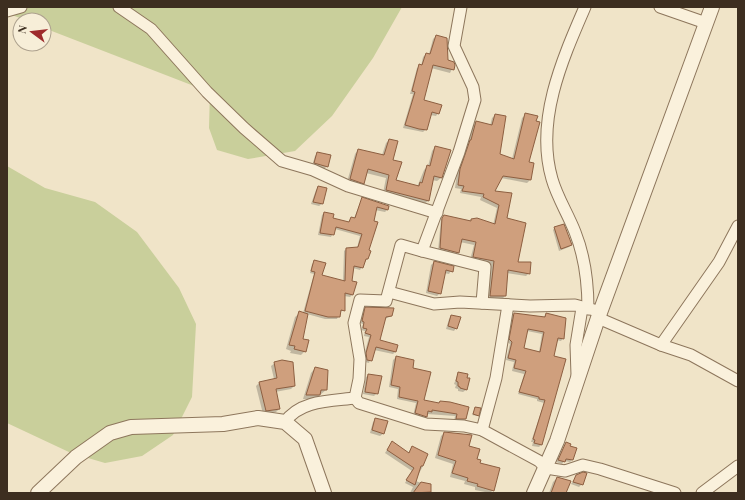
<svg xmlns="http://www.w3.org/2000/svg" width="745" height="500" viewBox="0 0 745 500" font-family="'Playfair Display',serif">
<rect width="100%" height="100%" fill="#f0e4c8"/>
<g fill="#c9cf9b">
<path d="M7 7H402L373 58 332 116 295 151 248 159 217 150 209 128 210 90 194 86 44 28V20H25L7 13Z"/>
<path d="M7 166 45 188 95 202 137 232 179 288 196 324 192 397 173 435 142 456 105 463 71 453 7 423Z"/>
</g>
<g fill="#0003" fill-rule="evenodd">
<path d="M436 36 447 61 454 65 450 73 431 68 422 101 438 113 436 116 430 115 426 129 423 132 403 128 413 94H410L417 68 421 66 423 57 426 54H429L433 39Z"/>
<path d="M495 115 499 155 512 159 522 118 525 115 528 163 533 164 530 180 527 183 501 178 494 191 506 219 516 263 529 273 526 276 507 273 505 296 502 299 488 298 491 264 470 260 474 245 460 242 458 253 455 256 438 251 441 219 444 216 493 225 497 208 480 200 481 197 460 193 461 189 455 188 457 173 469 142 473 125 476 122 490 126 492 118Z"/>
<path d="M389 140 395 180 417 187 424 170 428 166 432 151 435 147 450 151 441 178 437 181 432 180 428 201 424 204 383 193 386 178 366 173 363 183 360 187 347 182 355 154 358 150 382 155 386 143Z"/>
<path d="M318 153 327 166 324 169 312 166 315 156Z"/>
<path d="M318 187 322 204 319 206 311 204 316 190Z"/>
<path d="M362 199 387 210 385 212 375 210 367 259 360 270 353 268 351 282 352 295 350 297 344 296V310L340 312 337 319H325L307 314 302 339 305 351 301 355 290 353 291 351 286 349 295 317 300 313H303L314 274 310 273 312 264 315 261 321 276 343 282 344 251 346 249 357 248 360 236 335 229 331 237 318 235 322 215 324 213 332 219 348 223 351 218H354Z"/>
<path d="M555 227 571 245 569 247 559 251 553 230Z"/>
<path d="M434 262 453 267 449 274 444 273 440 293 437 296 426 293 431 265Z"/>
<path d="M366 308 391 316 385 319 379 341 395 352 393 354 374 350 369 363 365 362 364 356 369 337 364 336 365 331 361 330 363 324 360 323 363 311Z"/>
<path d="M514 314 543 318 546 314 563 338 561 341 556 340 553 357 565 360 541 445 539 447 532 446 533 442H531L544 403 537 401V399L518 394 524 374 512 371 514 362 506 360 510 344 507 342 512 317ZM527 331 542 334 539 352 523 348Z"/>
<path d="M451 316 456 328 454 331 446 329 449 319Z"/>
<path d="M396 357 411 368 422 400 439 404 440 402 465 419 463 422 454 421 455 416 427 414 423 419 413 416 416 403 397 399 398 389 389 387 393 360Z"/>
<path d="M275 363 294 386 291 389 275 392 279 409 276 412 263 414 256 386 259 383 274 379 271 366Z"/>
<path d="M315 368 326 390 315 399H303L311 373Z"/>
<path d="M458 373 466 390 463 392 458 391V389L455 388 456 385 454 384Z"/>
<path d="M369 375 377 393 374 396 363 394 366 377Z"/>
<path d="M475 408 478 415 477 416 472 415Z"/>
<path d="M376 419 383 434 380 436 370 433 373 422Z"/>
<path d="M444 433 468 446 493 490 490 493 475 490V487L464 484 465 481 450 477 453 464 435 458 441 436Z"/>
<path d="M566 443 572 460 570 462 564 461 562 464 556 462Z"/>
<path d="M390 445 408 453 412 447 423 466 415 481 430 485 429 493H410L413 487 405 483 412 471 385 453Z"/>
<path d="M577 475 582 484 579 487 571 484Z"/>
<path d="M557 478 565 493H549L553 482Z"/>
</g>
<g fill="#cf9f7d" stroke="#8d5f41" fill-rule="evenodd">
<path d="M436 35 447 38 448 60 454 62 455 65 454 70 433 65 424 100 442 105 439 114 432 112 427 130 419 129 405 125 415 92 412 91 419 64 422 65 426 53 430 54Z"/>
<path d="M525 113 538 116 536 121 540 122 529 162 534 163 531 180 503 176 495 191 512 193 507 218 526 223 518 262H531L530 274 508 270 506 296H490L494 261 473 257 476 242 462 239 459 253 440 248 442 218 444 215 471 221V219L477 218 495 224 499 205 483 197 484 194 462 191 464 186 458 185 460 169 470 140H471L476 121 492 125 495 114 506 116 500 154 514 159Z"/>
<path d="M389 139 398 141 393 160 402 162 396 180 419 186 420 182 422 183 427 165 430 166 435 146 451 150 442 178 434 176 429 201 386 190 389 175 368 169 364 184 350 179 358 149 384 155Z"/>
<path d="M317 152 331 155 328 167 314 163Z"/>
<path d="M318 186 327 188 323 204 313 202Z"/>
<path d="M362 197 389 206 388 210 377 207 374 221 378 222 369 250 371 251 368 259H366L363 268 354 266 352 281 357 282 353 295 345 293V311L341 310 340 317H328L305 311 315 272 311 271 314 260 326 263 322 275 345 281 346 248 358 247 362 234 336 227 334 235 320 233 324 212 334 214 333 218 349 222 351 217 355 218Z"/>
<path d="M564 224 572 245 561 249 554 227Z"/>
<path d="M434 261 454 266 453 272 446 270 441 294 428 291Z"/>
<path d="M365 307 394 308 392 316 386 317 380 340 398 345 396 352 376 347 372 361 367 360 366 353 371 335 365 333 367 329 363 328 364 322 362 321Z"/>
<path d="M299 311 308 314 303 339 309 340 306 352 294 349 295 346 289 345Z"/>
<path d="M514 313 545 317 546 313 566 318 564 339 558 338 554 356 566 359 542 445 534 443 535 440 533 439 545 400 539 399V397L519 392 526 371 514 368 516 360 508 358 512 342 509 339ZM528 329 544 332 540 352 524 348Z"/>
<path d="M451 315 461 317 457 329 448 326Z"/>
<path d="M396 356 414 360 413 368 431 372 424 400 439 403 440 401 450 402 469 407 466 419H456L457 414 432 410V412L428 411 427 417 415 413 418 401 399 397 400 387 391 385Z"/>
<path d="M282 360 293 362 295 386 276 389 280 409 266 411 259 382 277 378 274 362Z"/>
<path d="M315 367 328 370 327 390H321L320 395H306Z"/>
<path d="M458 372 468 374 467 378H470L467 390 460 388V387L458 386V382L456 381Z"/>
<path d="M368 374 382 376 378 394 365 392Z"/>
<path d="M475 407 481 408 479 416 473 414Z"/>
<path d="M375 418 388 421 384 434 372 430Z"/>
<path d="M444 432 472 435 469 446 480 449 477 459 481 460 480 463 500 468 494 491 477 486 478 484 467 481 468 478 452 473 456 461 438 455Z"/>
<path d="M392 441 409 453 412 446 428 454 423 466H421L415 485 406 480 414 468 387 450Z"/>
<path d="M566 442 571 444 570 446 577 448 573 460 566 459 565 462 558 460Z"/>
<path d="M583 472 587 473 583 485 573 482 576 475Z"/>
<path d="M557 477 571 481 566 493H551Z"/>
<path d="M421 482 431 484V492L413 493Z"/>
</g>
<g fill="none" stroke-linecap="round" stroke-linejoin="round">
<g stroke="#8d765c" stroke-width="13">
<g id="minor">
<path d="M119 7 151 29 207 92 244 128 282 161 313 170 348 186 437 213"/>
<path d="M461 7 454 46 473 87 475 100 459 152 422 251 401 245 386 301 360 300 354 323 360 359 359 379 355 398 359 403 426 424 464 426 482 430 539 461 546 468 565 471 583 465 600 469 675 493"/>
<path d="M585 7C562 60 535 121 552 179 557 197 568 214 575 232 585 257 588 282 588 309"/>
<path d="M660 7 706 23"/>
<path d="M7 11 21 7"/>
<path d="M422 251 485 267 482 303"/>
<path d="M389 292 434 304 460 302 530 306 575 305 594 310"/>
<path d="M598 318 661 345 691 355 738 381"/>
<path d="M661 345 719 262 738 226"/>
<path d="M577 375 576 345 582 308"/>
<path d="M285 422C300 400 331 401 355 398"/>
<path d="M482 430 496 378 508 305"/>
<path d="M702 493 738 466"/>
</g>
</g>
<g stroke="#8d765c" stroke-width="16">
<g id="tertiary">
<path d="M38 493 76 457 110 433 131 427 223 424 258 418 285 422 305 439 324 493"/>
<path d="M534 493 557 441 598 318 712 7"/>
</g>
</g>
<use href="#minor" stroke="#faf1dc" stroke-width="11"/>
<use href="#tertiary" stroke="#faf1dc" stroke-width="14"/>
</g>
<rect width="745" height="500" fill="none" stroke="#3d2e20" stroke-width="16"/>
<g transform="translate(32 32) rotate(285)"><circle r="19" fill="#f7eed8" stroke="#ada18e"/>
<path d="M0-3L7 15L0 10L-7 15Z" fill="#9e2a2b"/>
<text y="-6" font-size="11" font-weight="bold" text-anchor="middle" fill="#3d2e20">N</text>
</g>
</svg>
